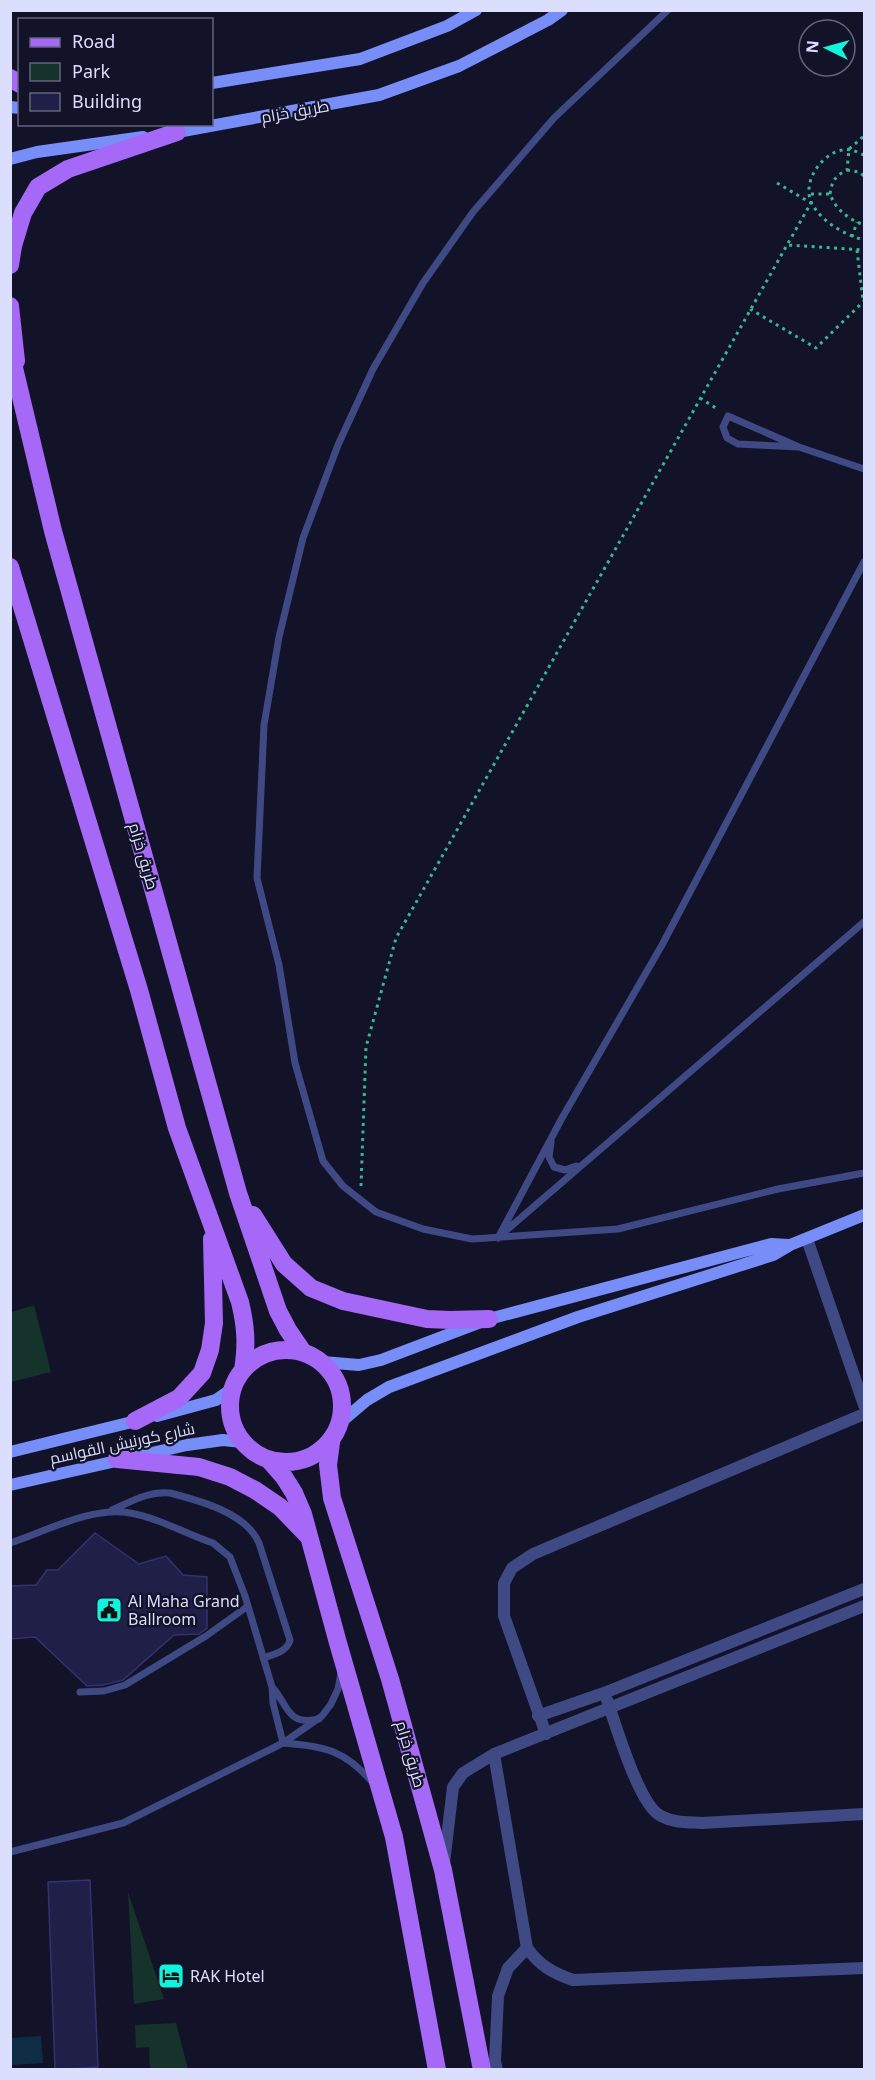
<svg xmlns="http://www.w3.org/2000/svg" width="875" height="2080" font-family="'Noto Sans',Cairo,sans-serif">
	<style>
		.green { fill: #15322b }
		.water { fill: #0e2d45 }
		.building { fill: #1f1f48; stroke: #323273; stroke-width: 1.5 }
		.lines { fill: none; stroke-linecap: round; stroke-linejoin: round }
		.path { stroke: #37b594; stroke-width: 3; stroke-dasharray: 3 4.5; stroke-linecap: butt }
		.lane { stroke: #3f4a85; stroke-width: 7 }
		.street { stroke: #3f4a85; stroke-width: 12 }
		.secondary { stroke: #778df8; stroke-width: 12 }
		.primary { stroke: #a568f7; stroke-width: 18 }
		.labels { text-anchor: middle; stroke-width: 4.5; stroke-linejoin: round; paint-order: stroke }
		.street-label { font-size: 16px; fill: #dbdefd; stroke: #121228 }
		.poi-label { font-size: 16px; fill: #dbdefd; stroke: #121228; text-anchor: start }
	</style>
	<rect width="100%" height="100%" fill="#121228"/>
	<path class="green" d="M34,1305L51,1372L11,1382V1312Z
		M128,1892L164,1999L134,2004Z
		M176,2023L188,2069H150L149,2047L136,2048L135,2025Z"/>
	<path class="water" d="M41,2036L43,2063L11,2065V2038Z"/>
	<path class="building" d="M95,1533L139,1564L166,1556L183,1575L207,1577V1628L199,1634L174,1635L123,1680L103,1685L87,1686L35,1637L10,1639V1586L36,1585L47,1570H58Z
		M90,1880L98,2067L55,2070L48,1882Z"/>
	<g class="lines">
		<path class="path" d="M864,155C857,152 850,148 842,150C821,154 801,183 812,204C822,222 845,235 864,240
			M847,170L859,172L864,176
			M777,183L811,203L787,245L864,250
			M811,194H830C836,210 848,219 864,225
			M830,194C832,181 835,176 847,170L849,149L864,136
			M852,237L857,222
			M857,250L863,301
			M750,309L816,348L864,301
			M700,398L719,410
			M361,1186L366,1047L396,938L787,245"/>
		<path class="lane" d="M668,10L554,118L473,212L423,283L373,369L338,445L303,538L279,637L264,725L257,878L279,965L295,1063L323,1161L343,1186L376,1212L423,1229L472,1239L618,1229L778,1189L864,1173
			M799,447L738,444L727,438L723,427L728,416L799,447L864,469
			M551,1142L549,1157L554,1167L565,1170L576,1166
			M502,1234L864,922
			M498,1238L562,1118L662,945L864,562
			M112,1510C132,1501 149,1491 170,1493C201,1501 246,1513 259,1543L290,1640C287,1652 274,1654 263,1658
			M10,1543C46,1531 93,1506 130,1513C159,1518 186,1534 213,1543L230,1557L245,1596L272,1687L273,1703L283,1743
			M272,1687C288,1704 287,1727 319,1719
			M80,1692L104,1691L125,1685L206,1636L248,1606
			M283,1743C324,1746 345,1750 373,1783
			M10,1852L123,1823L283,1743L322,1716L331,1704L338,1689L341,1673"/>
		<path class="street" d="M807,1239L864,1405
			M607,1700C616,1725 639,1806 661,1816C674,1823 688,1822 702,1823L864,1814
			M538,1716L604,1693L864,1589
			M546,1734L504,1616V1583L512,1568L533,1554L864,1414
			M494,1754L527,1948C540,1966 553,1973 573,1980L864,1968
			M444,1863L453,1787L463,1773L494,1754L864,1606
			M497,2070L495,2061L498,1996L508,1968L527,1948"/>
		<path class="secondary" d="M212,83L360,59L447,26L476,10
			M10,107L20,108
			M172,133L379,95L459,66L548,20L562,10
			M10,159L37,152L143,137
			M323,1362L359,1365L381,1360L489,1319L771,1244L789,1245
			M157,1416L216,1400L232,1389
			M341,1422L367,1400L389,1387L578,1317L773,1255L790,1245L864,1215
			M10,1452L140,1420
			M10,1485L187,1445L223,1440L242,1442"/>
		<path class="primary" d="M10,78L20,84
			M10,265L13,246L23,213L38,187L68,169L177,132
			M10,306L16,361
			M10,351L53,531L238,1193L278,1311L288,1330L303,1352
			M10,567L139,990L177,1128L240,1302C246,1327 247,1344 243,1370
			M253,1215L284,1264L311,1288L343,1301L427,1319L450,1320L489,1319
			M230 1406a56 56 0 1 1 112 0a56 56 0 1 1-112 0Z
			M135,1421L179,1398L202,1373L210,1350L214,1323L212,1239
			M331,1442L328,1465L332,1498L390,1679L443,1870L482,2070
			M117,1459L199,1467L230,1477L255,1490L280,1507L308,1536
			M270,1461L284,1477L294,1493L303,1514L338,1643L394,1837L437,2070"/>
	</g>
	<defs>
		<symbol id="civic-square" viewBox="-11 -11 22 22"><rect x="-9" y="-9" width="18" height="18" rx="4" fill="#11f3dd" stroke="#121228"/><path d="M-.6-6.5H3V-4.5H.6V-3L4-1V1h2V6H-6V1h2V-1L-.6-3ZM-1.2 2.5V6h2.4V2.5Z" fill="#111"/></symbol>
		<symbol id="hotel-square" viewBox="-11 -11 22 22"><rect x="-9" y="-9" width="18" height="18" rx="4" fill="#11f3dd" stroke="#121228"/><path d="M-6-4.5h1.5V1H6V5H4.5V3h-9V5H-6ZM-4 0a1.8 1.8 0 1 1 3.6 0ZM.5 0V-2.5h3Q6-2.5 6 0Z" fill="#111"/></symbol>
	</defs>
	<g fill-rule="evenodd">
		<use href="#civic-square" x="94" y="1595" width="30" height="30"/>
		<use href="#hotel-square" x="156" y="1961" width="30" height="30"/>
	</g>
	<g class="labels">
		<g class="street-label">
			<text transform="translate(295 111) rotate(-10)" y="6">طريق خزام</text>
			<text transform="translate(144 856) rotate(74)" y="6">طريق خزام</text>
			<text transform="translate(122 1443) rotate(-12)" y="6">شارع كورنيش القواسم</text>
			<text transform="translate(411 1754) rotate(74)" y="6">طريق خزام</text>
		</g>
		<g class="poi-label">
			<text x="128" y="1607">Al Maha Grand<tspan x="128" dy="18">Ballroom</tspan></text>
			<text x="190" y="1982">RAK Hotel</text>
		</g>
	</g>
	<rect width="875" height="2080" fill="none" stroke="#dbdefd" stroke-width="24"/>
	<rect x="18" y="18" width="195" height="108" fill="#121228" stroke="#62647d" stroke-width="1.5"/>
	<rect x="30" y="38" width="30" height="9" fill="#a568f7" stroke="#62647d" stroke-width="1.5"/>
	<text x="72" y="48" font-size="18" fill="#dbdefd">Road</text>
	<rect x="30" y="63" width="30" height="18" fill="#15322b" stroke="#62647d" stroke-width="1.5"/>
	<text x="72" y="78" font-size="18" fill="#dbdefd">Park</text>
	<rect x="30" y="93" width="30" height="18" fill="#1f1f48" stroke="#62647d" stroke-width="1.5"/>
	<text x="72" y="108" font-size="18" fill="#dbdefd">Building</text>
	<g transform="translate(827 48) rotate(275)"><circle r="28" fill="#121228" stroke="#62647d" stroke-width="1.5"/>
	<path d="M0-4.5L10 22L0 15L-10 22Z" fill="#11f3dd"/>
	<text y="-9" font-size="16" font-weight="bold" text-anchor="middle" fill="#dbdefd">N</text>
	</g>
</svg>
